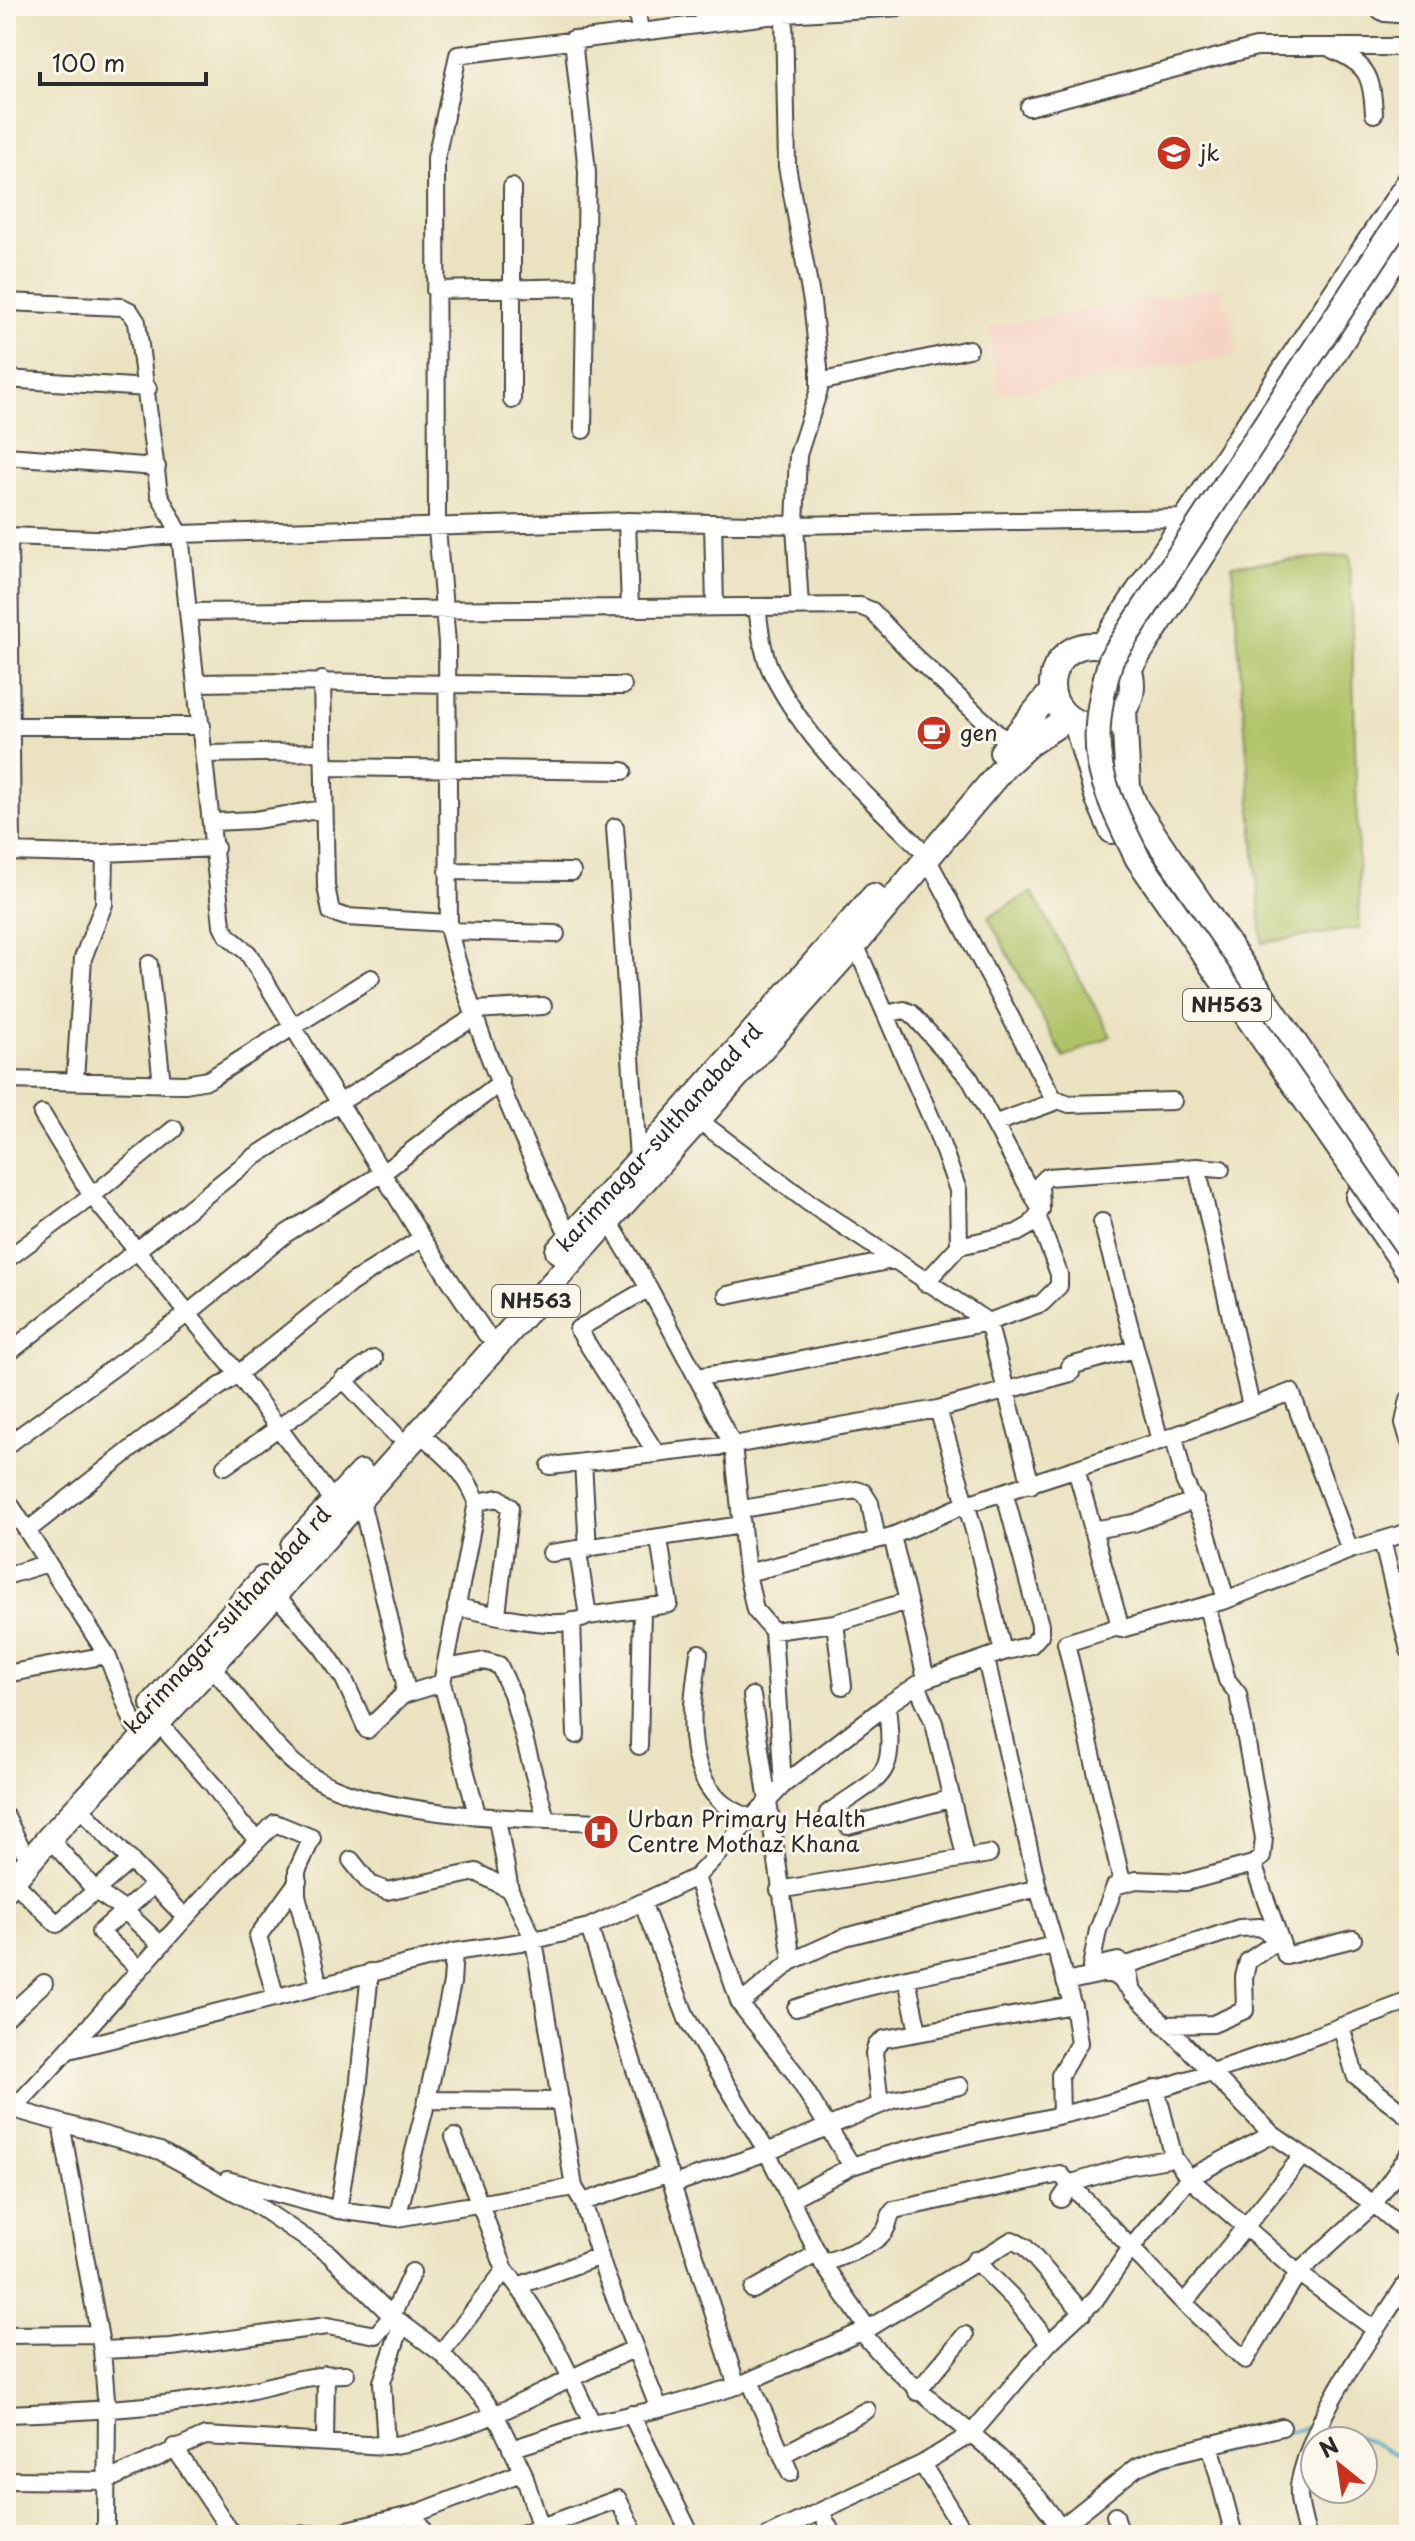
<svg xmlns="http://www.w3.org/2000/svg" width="1415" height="2541" font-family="'Playpen Sans',sans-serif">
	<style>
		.built { fill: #f6d2c4 }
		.green { fill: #b0c367; stroke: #6e7749; stroke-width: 2 }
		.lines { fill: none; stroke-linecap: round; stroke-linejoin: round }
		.stream { stroke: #49a6c7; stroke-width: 3 }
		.minor-casing { stroke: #484641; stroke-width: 20 }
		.highway-casing { stroke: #484641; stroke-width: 28 }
		.minor { stroke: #fff; stroke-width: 16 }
		.highway { stroke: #fff; stroke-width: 24 }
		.highway-bridge-casing { stroke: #484641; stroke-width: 28; stroke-linecap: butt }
		.highway-bridge { stroke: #fff; stroke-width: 24 }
		.labels { text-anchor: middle; stroke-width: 6; stroke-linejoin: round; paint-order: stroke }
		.shield { fill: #fbf7ec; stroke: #696865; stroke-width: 2 }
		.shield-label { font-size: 20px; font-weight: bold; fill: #2b2b2b }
		.poi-label { font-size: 22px; fill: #2b2b2b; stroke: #fbf7ec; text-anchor: start }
		.street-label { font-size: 22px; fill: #2b2b2b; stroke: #fbf7ec }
	</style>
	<rect width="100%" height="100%" fill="#fbf7ec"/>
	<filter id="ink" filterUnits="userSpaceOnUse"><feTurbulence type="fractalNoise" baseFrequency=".0125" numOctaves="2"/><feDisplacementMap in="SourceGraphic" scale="16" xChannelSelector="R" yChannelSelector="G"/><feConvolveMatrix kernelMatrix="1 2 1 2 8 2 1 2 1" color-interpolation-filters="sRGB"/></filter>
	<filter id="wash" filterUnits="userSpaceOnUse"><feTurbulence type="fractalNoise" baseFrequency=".006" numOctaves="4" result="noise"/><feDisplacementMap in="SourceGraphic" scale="32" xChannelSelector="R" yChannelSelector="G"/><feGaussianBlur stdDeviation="1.8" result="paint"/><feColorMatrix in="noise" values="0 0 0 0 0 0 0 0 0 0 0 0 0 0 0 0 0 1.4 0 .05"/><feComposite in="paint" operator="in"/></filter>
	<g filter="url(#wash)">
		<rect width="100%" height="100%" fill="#eae2c0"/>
		<path class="built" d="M1221,287L1238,355L1000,395L989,327Z"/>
		<path class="green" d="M1350,555L1360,928L1262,943L1232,565Z
			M1032,892L1111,1036L1064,1058L988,917Z"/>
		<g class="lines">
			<path class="stream" d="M1322,2428C1355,2431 1382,2446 1409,2463
				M1287,2432L1311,2427
				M1218,2453L1265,2439
				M1121,2489L1149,2474L1207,2456
				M1066,2535L1078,2524"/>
		</g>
	</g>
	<g filter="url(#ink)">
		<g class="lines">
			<defs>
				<path id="minor" d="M636,6L640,31
					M702,6L704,23
					M1373,6L1385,13L1409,15
					M784,14L787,166L812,302L819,368V390L798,455L795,525L1184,518
					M573,39L587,172L583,430
					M1333,50C1368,65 1372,76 1374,114
					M1029,107L1256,47H1409
					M512,187V400
					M435,290L586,287
					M6,302L122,307L130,311L137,322L159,494L180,534L188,612L860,606L872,611L913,655L1009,744
					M6,379L148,388
					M819,382L969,349
					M6,456L157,467
					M627,521L630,608
					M713,523L715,607
					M6,536L125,540L180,534L627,521L795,525L800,607
					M9,536L12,852
					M757,607C760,629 762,653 772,673C806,741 864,794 918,846
					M188,612L222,925L227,935L248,953L422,1238L486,1334
					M1098,645L1409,175
					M322,680L326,886L331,912L346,917L448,923
					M198,683C339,680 481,686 623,686
					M6,726H202
					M205,754L323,752
					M324,767L623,771
					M213,822L255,820L324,809
					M615,827L638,1158
					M6,852L81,854L216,848
					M927,858L1053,1098L1069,1104L1173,1101
					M448,871L572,872
					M449,931L556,934
					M855,944L935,1127L958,1190L959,1246
					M149,964L162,1084
					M474,1010L543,1006
					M886,1014L904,1010L911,1013L970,1079L1038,1205
					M6,1080L185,1084L208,1080L371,978
					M75,1080L83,958L104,904L105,853
					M42,1114L92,1196L238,1374L338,1507
					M996,1123L1057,1101
					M1197,1167L1251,1406
					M1102,1222L1160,1441
					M570,1238C522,1142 475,1035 449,931L447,643L437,528L436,158L458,55L784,14L901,7
					M6,1260L92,1196L174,1129
					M925,1283L959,1246L1017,1233L1031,1225L1041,1210L1040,1184L1047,1177L1197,1167L1221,1169
					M649,1288L578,1329L656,1453
					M727,1295L892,1260
					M6,1355L251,1159L476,1016
					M1070,1366L1135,1349
					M696,1377L772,1366L988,1322L809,1203L697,1119
					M343,1379L395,1434
					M1409,1399L1404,1423L1409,1440
					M938,1409L1071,1373
					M418,1432C443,1453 466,1471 477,1502L442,1683L477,1814
					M1174,1436L1184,1480L1205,1526L1226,1600
					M6,1446L186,1315L287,1233L384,1172L501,1082
					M583,1462L588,1549
					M225,1466L374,1359
					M550,1466L733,1445L747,1573L892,1536
					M1076,1469L1121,1629L1226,1600L1350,1550
					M1031,1485L988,1322L1042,1303L1059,1286V1274L1038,1218
					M6,1498L107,1655L134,1725
					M477,1502L499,1498L510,1507L497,1614
					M742,1509L856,1490L863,1492L870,1503L877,1540
					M1092,1530L1134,1523L1195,1500
					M27,1531L153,1432L238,1374L351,1283L422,1238
					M1382,1540L1409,1650
					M578,1552L588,1616L669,1604L659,1539
					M551,1553L742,1525
					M747,1573L755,1610L773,1631L835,1623
					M6,1576L48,1563
					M273,1592L322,1647L344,1679L367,1730L403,1695L405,1683L360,1497
					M908,1601L892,1536L964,1505L1160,1441L1291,1392L1350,1550L1409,1532
					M456,1607C490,1613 559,1634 588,1616
					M572,1621L576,1735
					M1118,1627L1066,1643L1122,1882
					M773,1631L783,1785
					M1003,1652L1031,1645L1040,1635V1625L1005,1495
					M699,1653C693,1699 681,1764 720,1801C728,1809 742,1814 752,1819
					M986,1659L1038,1888L1074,2010L1079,2043L1060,2075L1061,2114
					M205,1660C242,1696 268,1750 313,1777C381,1818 523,1819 603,1822
					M445,1668L484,1661L499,1665L512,1694L546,1819
					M6,1674L107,1655
					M917,1685L934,1723L965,1856
					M843,1686L835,1623L908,1601L926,1679
					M403,1695L442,1683
					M157,1721L213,1785L241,1824L259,1839
					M639,1746L642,1609
					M79,1807L185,1917
					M828,1813C886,1772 895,1781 887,1705
					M6,1817L22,1849
					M848,1826L950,1799
					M49,1838L97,1892L124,1910L160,1944
					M351,1860L370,1884L387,1891L476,1872L510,1890
					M1253,1864L1286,1956L1353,1939
					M696,1877L740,2004L794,2072L852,2166L792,2198
					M13,1881L57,1924L131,1860
					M779,1890L989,1854
					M642,1902L687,2019L767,2152L823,2264L868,2329
					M589,1927L737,2386
					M454,1952L534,1940L510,1890L497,1819
					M792,1961L845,1937L1038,1888
					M1127,1965L1239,1928L1260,1927L1279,1940L1248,1961L1244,1977L1245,2010L1213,2024L1164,2025
					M139,1969L100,1932L154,1885
					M907,1979L918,2032
					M1065,1982L1107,1973L1118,1977L1272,2134L1374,2204L1409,2234
					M1132,1993L1127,1965L1118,1961L1091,1967L1098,1930L1115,1886L1136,1880L1186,1882L1253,1864L1262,1857L1264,1838L1238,1694L1227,1680L1207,1607
					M276,1998L258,1936L298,1881
					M740,2004L792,1961L752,1696
					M796,2008C880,1979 968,1968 1053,1945
					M6,2018L44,1983
					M1341,2026L1355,2075L1409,2117
					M69,2050L454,1952L452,1983L427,2100L561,2101
					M1156,2088L1174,2158L1189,2178L1298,2273L1376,2330
					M880,2104L874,2053L876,2046L884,2039L1073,2005
					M6,2107L160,2151L249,2200L329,2254L392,2316L441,2353L482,2397L495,2414L523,2472L543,2535
					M13,2109C103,2016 183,1914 275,1823L312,1838L297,1871V1895L319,1986
					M61,2123L102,2350L107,2411L106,2523L102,2535
					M454,2137L505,2270C542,2313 568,2371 592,2423
					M852,2166C934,2138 1019,2127 1102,2105C1205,2077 1309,2039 1409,2001
					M227,2180L338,2210L397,2218L574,2187
					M674,2184L767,2152L892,2100L960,2086
					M1061,2199L1072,2183L1128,2166L1174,2158
					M583,2202L670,2173
					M338,2210L358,2090L370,1972
					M397,2218L427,2100
					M975,2260L1016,2301L1049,2343
					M823,2264C840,2256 871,2248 883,2233C890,2226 887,2217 894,2210L1060,2174L1184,2303L1303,2155
					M518,2286L600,2256
					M753,2290L818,2253
					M1184,2303L1245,2360L1298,2273L1374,2204L1409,2154
					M392,2316L412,2272
					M862,2332C920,2406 1011,2448 1060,2528
					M6,2335L99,2334
					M102,2350L171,2347L327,2326L376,2335L392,2316L402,2323L382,2382L386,2446C473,2436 554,2383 634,2349
					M441,2353L505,2270
					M750,2381L790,2473
					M917,2392L965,2335
					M659,2409L737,2386L868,2329L1012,2240L1025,2247L1083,2313
					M6,2414C78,2412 149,2408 220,2397C261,2390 304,2374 346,2374
					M631,2414L691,2535
					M325,2442L326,2374
					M1210,2444L1234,2535
					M174,2447L233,2535
					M511,2449L592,2423L659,2409L604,2270L583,2202L574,2187L534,1940L589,1927L696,1877L783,1785L887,1705L926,1679L1003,1652L975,1534L938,1409L733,1445L649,1288L608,1220
					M782,2455L867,2410
					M922,2464L966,2535
					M6,2480L106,2481L205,2436L386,2446
					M821,2513L833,2535
					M415,2514L523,2472
					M1115,2515L1121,2535
					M1053,2534L1137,2467L1161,2457L1282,2427
					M272,2535L331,2534L415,2514L426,2535
					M519,2535L618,2499L635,2535
					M769,2535L922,2464L971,2434L1049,2343L1095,2300L1130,2249L1189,2178L1272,2134
					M1307,2535C1303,2517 1296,2498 1300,2480C1317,2407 1370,2340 1409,2279"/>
				<g id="highway">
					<circle cx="1092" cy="685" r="40"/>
					<path d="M1129,669L1409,237"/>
					<path d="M1124,710L1128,788L1136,808L1409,1212"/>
					<path d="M1076,723L1098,799L1112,831"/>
					<path d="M1002,752L1052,691"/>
					<path d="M1358,1197L1409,1271"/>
					<path id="s1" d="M558,1251L874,896"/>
					<path d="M293,1546L361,1473"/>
					<path d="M153,1704L263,1579"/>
					<path d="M6,1889L49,1838L211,1666L855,944L1004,767L1029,744L1068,718"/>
				</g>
			</defs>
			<use href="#minor" class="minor-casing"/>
			<use href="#highway" class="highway-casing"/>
			<use href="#minor" class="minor"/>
			<use href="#highway" class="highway"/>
			<defs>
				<path id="highway-bridge" d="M1409,206L1111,659C1085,750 1098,778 1138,859L1409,1249"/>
			</defs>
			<use href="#highway-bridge" class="highway-bridge-casing"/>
			<use href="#highway-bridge" class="highway-bridge"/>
		</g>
	</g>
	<defs>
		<symbol id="university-disc" viewBox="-11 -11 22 22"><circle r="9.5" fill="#c8321e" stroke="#fbf7ec"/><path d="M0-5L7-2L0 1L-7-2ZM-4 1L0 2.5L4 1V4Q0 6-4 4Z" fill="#fff"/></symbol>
		<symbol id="cafe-disc" viewBox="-11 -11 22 22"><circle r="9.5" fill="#c8321e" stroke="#fbf7ec"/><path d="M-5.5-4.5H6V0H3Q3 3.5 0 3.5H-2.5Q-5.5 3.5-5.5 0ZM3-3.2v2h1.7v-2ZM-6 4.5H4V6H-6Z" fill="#fff"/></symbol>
		<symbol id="hospital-disc" viewBox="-11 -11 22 22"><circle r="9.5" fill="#c8321e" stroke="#fbf7ec"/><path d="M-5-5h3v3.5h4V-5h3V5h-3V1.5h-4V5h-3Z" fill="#fff"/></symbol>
	</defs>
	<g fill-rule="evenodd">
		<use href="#university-disc" x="1154" y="133" width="40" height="40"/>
		<use href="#cafe-disc" x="914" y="713" width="40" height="40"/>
		<use href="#hospital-disc" x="581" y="1812" width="40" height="40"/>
	</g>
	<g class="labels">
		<g class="shield">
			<rect x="1183" y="989" width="88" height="32" rx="6"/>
			<rect x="492" y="1285" width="88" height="32" rx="6"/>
		</g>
		<g class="shield-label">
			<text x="1227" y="1012">NH563</text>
			<text x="536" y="1308">NH563</text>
		</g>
		<g class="poi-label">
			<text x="1200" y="161">jk</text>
			<text x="960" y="741">gen</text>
			<text x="627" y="1827">Urban Primary Health<tspan x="627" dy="25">Centre Mothaz Khana</tspan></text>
		</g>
		<g class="street-label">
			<text dy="8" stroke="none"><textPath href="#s1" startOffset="152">karimnagar-sulthanabad rd</textPath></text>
			<text transform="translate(227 1620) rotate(-48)" y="8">karimnagar-sulthanabad rd</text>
		</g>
	</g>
	<rect width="1415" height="2541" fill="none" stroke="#fbf7ec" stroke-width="32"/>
	<g transform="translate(1339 2465) rotate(330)"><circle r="38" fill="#fbf7ec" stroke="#a8a59f" stroke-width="2"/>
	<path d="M0-6L14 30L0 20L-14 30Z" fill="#c8321e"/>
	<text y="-12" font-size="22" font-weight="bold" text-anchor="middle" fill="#2b2b2b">N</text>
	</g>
	<path d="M40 72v12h166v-12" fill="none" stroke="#2b2b2b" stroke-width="4"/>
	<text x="52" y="72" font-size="24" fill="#2b2b2b" stroke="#fbf7ec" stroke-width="6" paint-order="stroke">100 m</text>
</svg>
